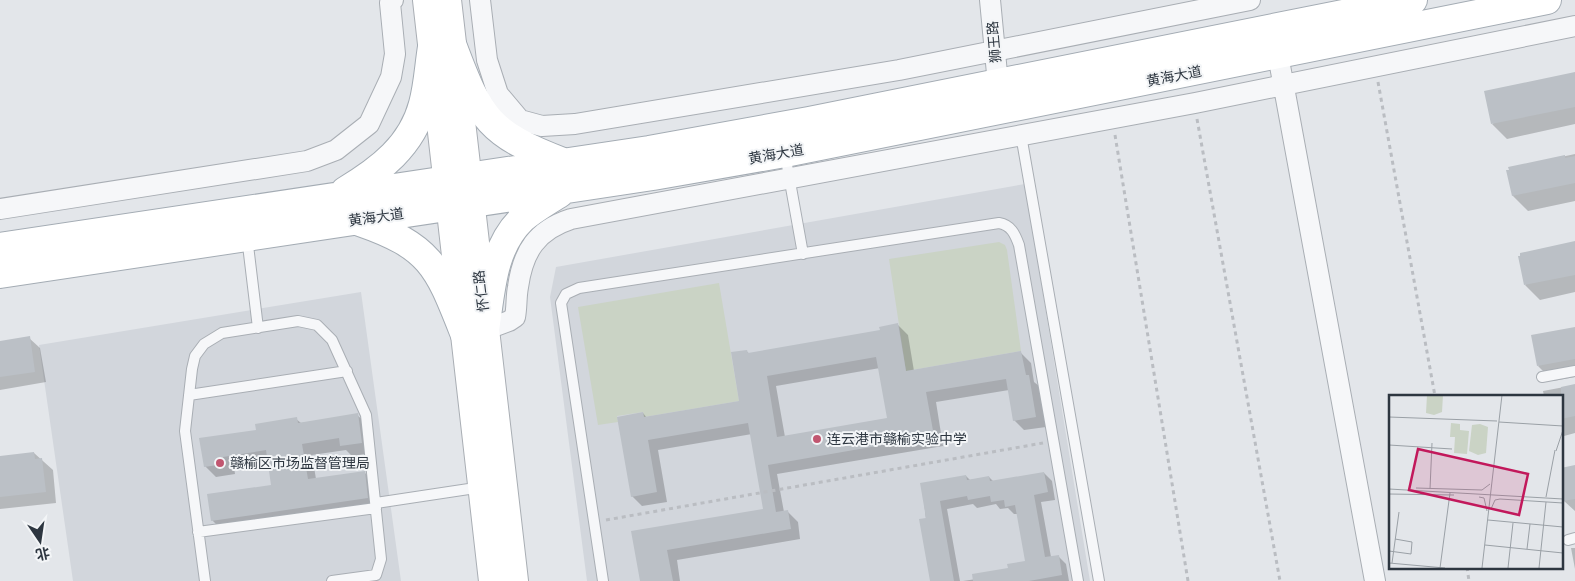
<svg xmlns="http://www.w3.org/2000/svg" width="1575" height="581" font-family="'Golos Text','Noto Sans SC',sans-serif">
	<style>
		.built { fill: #d2d6dc }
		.green { fill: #cad3c5 }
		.shadow { fill: #0003; fill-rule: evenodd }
		.building { fill: #bbc0c6; fill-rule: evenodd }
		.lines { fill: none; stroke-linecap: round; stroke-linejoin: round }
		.service-casing { stroke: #a9aeb4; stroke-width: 12 }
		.minor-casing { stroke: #a9aeb4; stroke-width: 22 }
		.secondary-casing { stroke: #a9aeb4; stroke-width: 30 }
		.primary-casing { stroke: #a4acb4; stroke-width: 30 }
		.path { stroke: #babdc2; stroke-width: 3; stroke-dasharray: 4 4; stroke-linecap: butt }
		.service { stroke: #f6f7f9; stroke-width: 10 }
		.minor { stroke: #f6f7f9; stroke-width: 20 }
		.secondary { stroke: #fff; stroke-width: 28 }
		.primary { stroke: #fff; stroke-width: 28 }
		.poi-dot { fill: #c15670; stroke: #f3f5f7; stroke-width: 2 }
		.labels { text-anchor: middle; stroke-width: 4; stroke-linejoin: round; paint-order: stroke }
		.street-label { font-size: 14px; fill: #2d3640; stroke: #f3f5f7 }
		.poi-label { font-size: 14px; fill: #2d3640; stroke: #f3f5f7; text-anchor: start }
		.inset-road { fill: none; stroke: #9aa0a6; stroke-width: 1 }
		.view { fill: #c2185b; fill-opacity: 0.15; stroke: #c2185b; stroke-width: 2.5 }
		.inset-edge { fill: none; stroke: #2d3640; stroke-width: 2.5 }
	</style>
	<rect width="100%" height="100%" fill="#e3e6ea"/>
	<path class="built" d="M1025,184L1090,581H587L550,297L556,267Z
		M361,292L401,581H73L39,345Z"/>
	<path class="green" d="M999,242L1005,245L1007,250L1021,351L906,371L889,259Z
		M719,283L739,401L644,417L643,412L617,416L618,422L598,425L578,307Z"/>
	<path class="shadow" d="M1575,74V124L1507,139L1492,124Z
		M1575,154V201L1528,211L1513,196L1510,168Z
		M1575,243V292L1540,300L1525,285Z
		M898,325L908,335L914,371L1021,353L1031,363L1034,382L1039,386L1046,427L1024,430L1014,420L1009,390L936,402L943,446L777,474L784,512L787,511L798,522L800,539L677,560L680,581H641L633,532L765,510L752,434L658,450L667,502L642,506L632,496L643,413L647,418L741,402L746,351L750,354L881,331ZM880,368L888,419L785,437L776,386Z
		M1575,328V377L1553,381L1538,366Z
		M29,338L40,348L46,382L0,390V342Z
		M1575,385V433L1564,436L1561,433V396H1544L1543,391Z
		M357,415L368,425L372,453L352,456L346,450L312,455L316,479L364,472L375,483L378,508L223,531L212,520L273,486L269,462L234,467L235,474L216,477L205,466L257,431L296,419L301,423Z
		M34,453L53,470L56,503L0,509V457Z
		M1575,467V511L1564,501L1561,483V469Z
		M1044,473L1052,481L1055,500L1041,502L1051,557L1058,556L1066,564L1069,581H963L983,578L1026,562L1018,514H1014L1008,508L1000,509L996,504L977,508L973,504L947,509L960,581H933L922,484L966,476L970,480L989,477L994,482Z
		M1571,548H1575V569Z"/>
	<path class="building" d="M1575,72V107L1491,124L1484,91Z
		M1565,155V158L1575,156V183L1512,196L1506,170H1509L1508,167Z
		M1575,241V275L1524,285L1518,256H1520V253Z
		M898,323L906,371L1021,351L1026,375H1029L1036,417L1013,421L1006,379L926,392L934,436L768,465L776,512L788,510L791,529L667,550L673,581H640L631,531L763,509L748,423L648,440L657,492L631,497L617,417L643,412L644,417L739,401L731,352L747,350L748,353L880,330L879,327ZM876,357L887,418L777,437L767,376Z
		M1575,327V359L1537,366L1531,335Z
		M30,336L35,372L0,377V341Z
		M1575,384V416L1561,419V387Z
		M358,413L362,443L340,446L339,438L302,444L308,479L365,471L368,498L211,521L207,494L271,485L266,450L223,457L225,464L204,467L199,438L256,430L255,424L297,417L298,423Z
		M34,452L35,459L42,458L46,492L0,497V456Z
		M1575,465V499L1563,501L1561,468Z
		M1044,472L1048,492L1034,495L1045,557L1059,555L1062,575L1029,581H973L972,574L1008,568L1007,564L1025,561L1015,505L1005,507L1004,500L991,502L990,496L968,500L967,496L940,501L954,581H930L919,519L926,518L920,483L966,475L967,480L989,476L990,481Z"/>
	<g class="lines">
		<defs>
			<path id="service" d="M1021,135L1099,581
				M785,154L803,254
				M247,237L258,328
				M1542,377L1575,371
				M189,395L347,371
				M376,503L482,487
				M198,532L376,508
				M1568,540L1575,538
				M205,581L185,431L192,369L195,356L204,344L222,333L298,321L317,325L332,340L366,415L381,559L376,575L332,581
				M603,581L561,303L566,294L579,288L999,223C1011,225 1015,234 1019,245L1078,581"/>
			<path id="minor" d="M480,0L487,60L498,94L520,120L542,126L575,124L899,70L1250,0
				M990,0L998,84
				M1278,55L1375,581
				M0,209L307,161L336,150L369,124L391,77L395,54L390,3L393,0
				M485,330L509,321L515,317C517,307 516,297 518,287C523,251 537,230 571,219L1195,103L1575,26"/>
			<path id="secondary" d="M427,0L493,581
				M447,0L514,581"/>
			<path id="primary" d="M453,47C480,119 489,134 563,162
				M345,191C380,170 412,146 423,104C428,86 429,65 432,47
				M360,222C432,247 438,267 465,335
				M0,247L649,150L809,121L1413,0
				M0,274L653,176L785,153L1547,0
				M485,330C491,291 492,248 522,219C533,209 548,201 560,193"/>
		</defs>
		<use href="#service" class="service-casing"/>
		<use href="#minor" class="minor-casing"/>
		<use href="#secondary" class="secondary-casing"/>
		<use href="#primary" class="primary-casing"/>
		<path class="path" d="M1378,82L1435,396
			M1197,119L1280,581
			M1115,135L1188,581
			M606,520L1043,443
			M1467,567L1469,581"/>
		<use href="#service" class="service"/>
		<use href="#minor" class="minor"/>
		<use href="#secondary" class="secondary"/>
		<use href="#primary" class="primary"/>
	</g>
	<g class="poi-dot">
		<circle cx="817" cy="439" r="5"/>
		<circle cx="220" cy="463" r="5"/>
	</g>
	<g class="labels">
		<g class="street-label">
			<text transform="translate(994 42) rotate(-95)" y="5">狮王路</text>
			<text transform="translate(1174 76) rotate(-11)" y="5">黄海大道</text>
			<text transform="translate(776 154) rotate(-10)" y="5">黄海大道</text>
			<text transform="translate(376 217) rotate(-8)" y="5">黄海大道</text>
			<text transform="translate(481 291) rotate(-97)" y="5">怀仁路</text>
		</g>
		<g class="poi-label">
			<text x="827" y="444">连云港市赣榆实验中学</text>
			<text x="230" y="468">赣榆区市场监督管理局</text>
		</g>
	</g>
	<g transform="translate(1389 395)">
		<rect width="174" height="174" fill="#e3e6ea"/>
		<path d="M38,0H54L53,17L45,20L37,18ZM62,28L71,29V35L80,36L78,59L65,58L66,42H61ZM91,29L99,32L97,58L89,60L80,56L83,30Z" fill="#cad3c5"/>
		<path class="inset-road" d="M0,22L108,26M110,27L174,31M0,50L63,54M167,56L174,35M27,93L93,95L101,89M0,94L174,104M41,94L43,48M0,99L65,100M90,102L95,103L98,116M157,102L166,55M102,114L106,105L111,104L174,108M99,125L174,132M96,150L174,158M138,154L141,129M0,156L22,159L23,147L6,144M0,168L56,173M3,168L10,117M51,173L61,98M93,173L113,0M119,173L124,128M150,173L157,107"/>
		<path class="view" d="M29,54L139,79L130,120L20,95Z"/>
		<rect width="174" height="174" class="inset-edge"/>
	</g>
	<g transform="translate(40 541) rotate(167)" stroke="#f3f5f7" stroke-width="4" paint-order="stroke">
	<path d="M0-4L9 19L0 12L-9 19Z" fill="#2d3640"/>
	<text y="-8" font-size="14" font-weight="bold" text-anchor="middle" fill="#2d3640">北</text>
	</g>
</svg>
